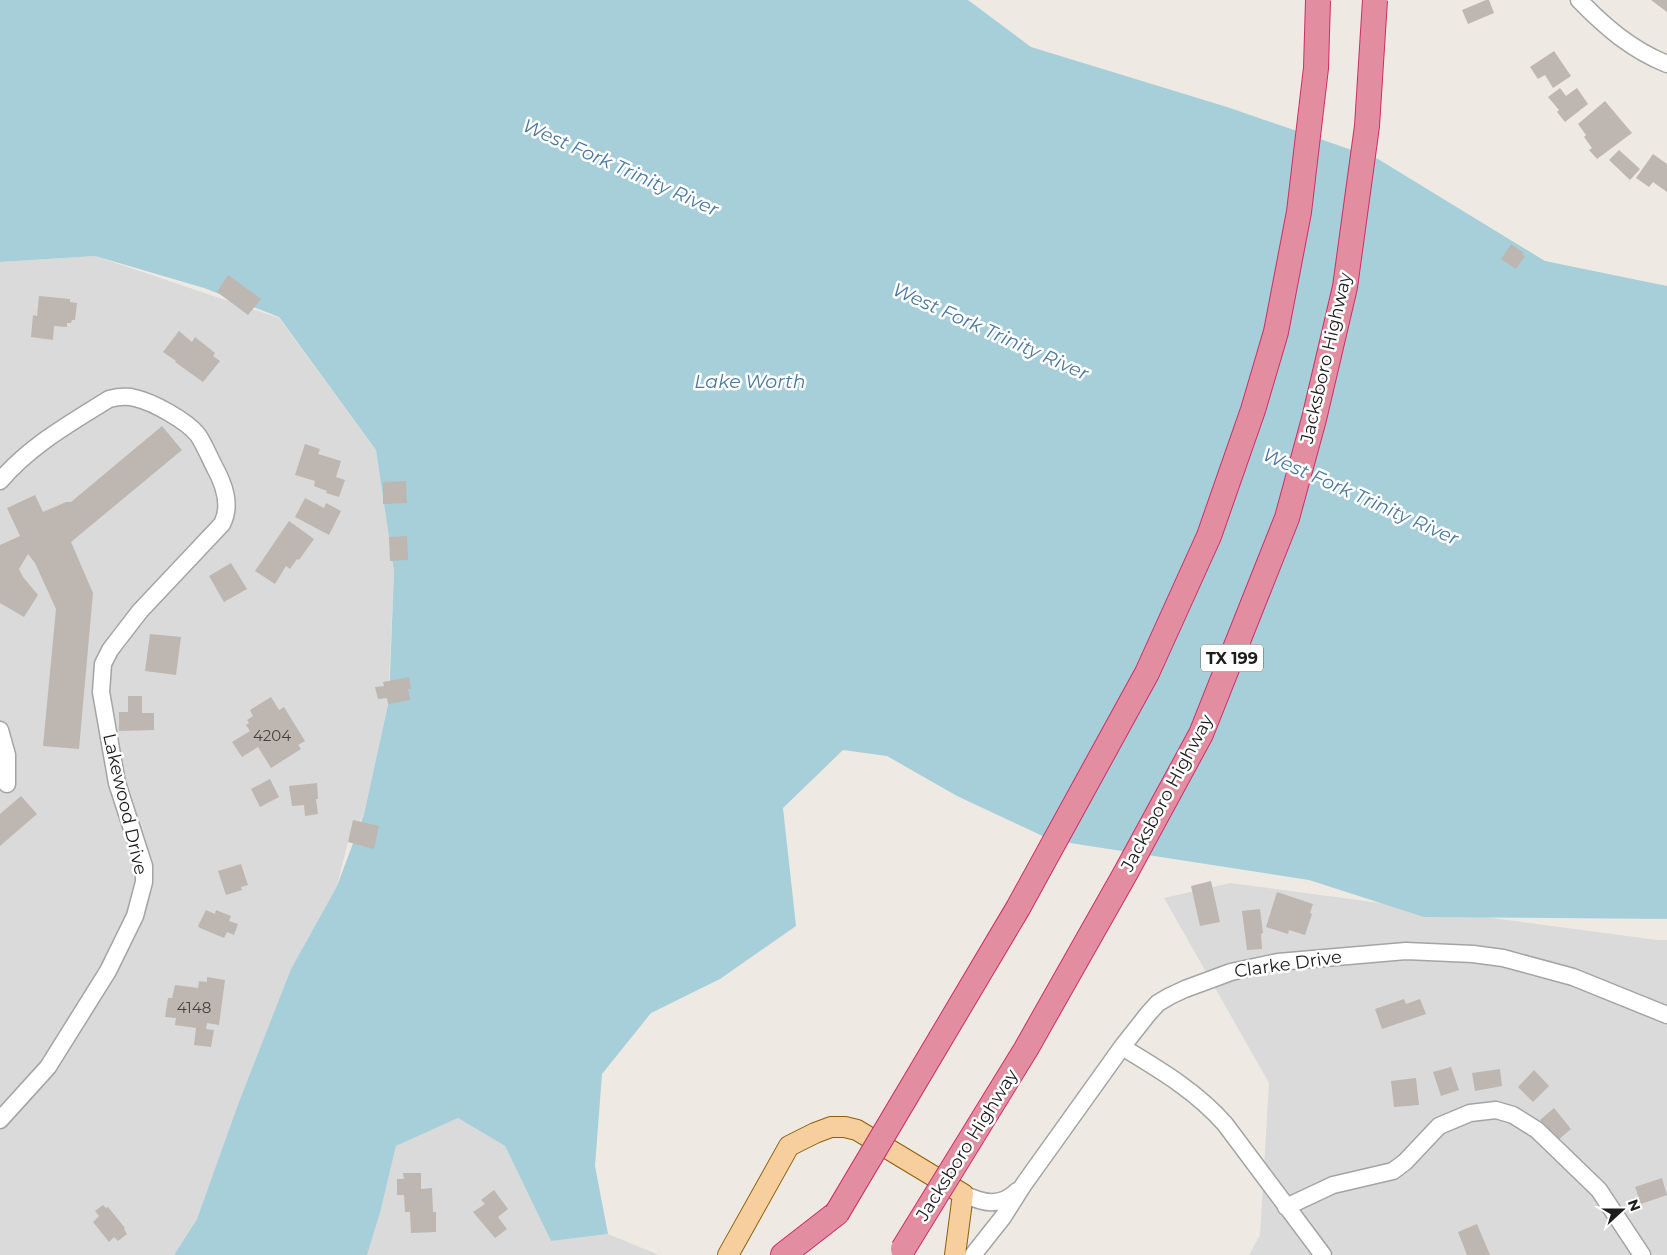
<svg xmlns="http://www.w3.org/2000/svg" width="1667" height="1255" font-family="Montserrat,sans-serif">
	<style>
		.residential { fill: #dbdada }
		.water { fill: #a6cfda }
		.building { fill: #beb6b0 }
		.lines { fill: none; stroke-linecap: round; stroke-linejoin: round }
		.minor-casing { stroke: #a4a4a4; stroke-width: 19 }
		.major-casing { stroke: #8f5f07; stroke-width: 22 }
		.highway-casing { stroke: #d02c68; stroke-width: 26 }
		.minor { stroke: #fff; stroke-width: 16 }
		.major { stroke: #f7cf9f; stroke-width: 20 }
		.highway { stroke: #e28ea0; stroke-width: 24 }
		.highway-bridge-casing { stroke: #d02c68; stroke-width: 26; stroke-linecap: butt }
		.highway-bridge { stroke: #e28ea0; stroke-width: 24 }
		.labels { text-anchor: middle; stroke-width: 5; stroke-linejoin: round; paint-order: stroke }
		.number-label { font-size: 15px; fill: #454342 }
		.shield { fill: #fff; stroke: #616161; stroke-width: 1 }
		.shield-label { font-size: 16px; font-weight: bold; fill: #1d1d1d }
		.street-label { font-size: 18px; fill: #1d1d1d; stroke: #fff }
		.water-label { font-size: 19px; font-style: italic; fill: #4b78a0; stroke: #fff }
	</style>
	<rect width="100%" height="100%" fill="#eeeae3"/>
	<path class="residential" d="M95,256L279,318L376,450L394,571L388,704L364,814L348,842L337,886L291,969L197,1219L174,1255H0V262Z
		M1230,883L1657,940H1667V1255H1249L1260,1235L1269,1083L1164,898Z
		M458,1118L505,1146L551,1241L608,1234L659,1255H367L380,1213L396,1146Z"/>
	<path class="water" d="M0,0H968L1031,47L1227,107L1378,159L1545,261L1667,286V919L1424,917L1309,880L1051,840L957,796L887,756L843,750L783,808L796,926L720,979L651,1013L602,1074L595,1166L608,1234L551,1241L505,1146L458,1118L396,1146L380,1213L367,1255H174L197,1219L239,1102L291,969L337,886L364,814L389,700L394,571L376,450L279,317L204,288L95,256L0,262Z"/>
	<path class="building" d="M1486,0H1489L1494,13L1468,24L1462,10Z
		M1651,0H1667V12Z
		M1554,51L1571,76L1553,88L1545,75L1538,79L1530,67Z
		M1560,88L1566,96L1577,88L1588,104L1565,122L1557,112L1559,110L1548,97Z
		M1605,101L1632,133L1597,159L1589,150L1592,148L1584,137L1586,135L1578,124Z
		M1619,150L1640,169L1630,180L1609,160Z
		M1653,154L1667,164V192L1653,182L1649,187L1636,178Z
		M1511,244L1524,253L1522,255L1525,256L1516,269L1501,259Z
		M228,275L261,299L248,315L217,292Z
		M39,296L70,299V302L77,303L75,320H72L71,323H67V327L54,326L53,340L31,337L33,315L37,316Z
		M179,331L192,342L195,337L215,353L213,356L220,361L203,382L175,362L176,361L163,352Z
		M162,426L182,450L71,542L93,593L79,749L43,746L56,609L35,563L28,554L19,569L23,577L38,595L24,617L0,603V545L20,536L7,508L35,495L43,512L66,502H71Z
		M305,444L320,449L318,454L341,461L336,477L345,480L339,497L326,493L327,491L314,486L315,481L295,475Z
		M406,481L407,503L383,504V482Z
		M305,498L324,508L326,503L341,511L329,535L295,517Z
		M289,521L314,539L299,560L297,559L290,569L286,566L275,584L255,571Z
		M407,536L408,560L390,561L389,537Z
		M231,563L247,589L224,602L209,576Z
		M150,634L181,637L176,675L145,671Z
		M409,677L411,689H408L410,700L388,704L387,698L378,699L375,687L384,686L383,682Z
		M128,696H142V713H154V730L119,731V712H128Z
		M271,697L279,710L284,707L305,741L298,745L301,749L271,768L258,747L242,757L232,742L250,731L246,725L249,723L247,720L253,716L250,710Z
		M270,779L279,797L260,807L251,789Z
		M317,783L318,799H316L318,814L305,816L304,805L292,806L289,786Z
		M21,796L37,814L0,846V814Z
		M353,820L379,826L374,849L348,842Z
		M241,864L248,885L241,887L242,890L226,895L218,871Z
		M1211,881L1220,922L1200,926L1191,886Z
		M1277,892L1313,904L1310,913L1312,914L1305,935L1289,930L1288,934L1266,927Z
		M1260,909L1263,933L1261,934L1262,949L1247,950L1242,911Z
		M206,910L215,914L216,910L231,916L229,921L238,924L234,935L227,932L224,938L200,928L198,926Z
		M207,977L225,980L219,1025L207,1023L206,1029L214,1030L211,1047L194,1045L196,1028L175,1025L176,1018L165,1017L168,998H172L175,985L198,988L199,981L207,982Z
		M1404,999L1406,1004L1420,999L1426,1014L1382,1029L1375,1009Z
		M1451,1067L1459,1090L1441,1096L1433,1072Z
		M1500,1069L1502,1086L1475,1091L1472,1073Z
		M1534,1070L1549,1086L1533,1102L1518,1087Z
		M1416,1078L1419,1105L1394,1107L1391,1081Z
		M1554,1108L1571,1129L1557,1141L1540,1120Z
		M403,1173H421V1189L432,1188L433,1212H436V1232L411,1233L410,1212H405L404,1195H397V1179H404Z
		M1662,1178L1667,1195L1641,1204L1635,1187Z
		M494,1190L508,1209L498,1217L507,1229L495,1238L473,1212L485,1204L481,1200Z
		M103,1205L106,1208L108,1207L125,1228L124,1229L127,1234L118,1241L114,1237L109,1242L93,1222L99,1216L95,1211Z
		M1477,1224L1490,1255H1467L1458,1232Z"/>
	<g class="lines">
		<defs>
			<path id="minor" d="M1579,0C1605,27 1632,50 1667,64
				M0,481C31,445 69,424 109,399C117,397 127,396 135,398C153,402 187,421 198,435C204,444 209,456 214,466C224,484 232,505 222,524L140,611L110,650L103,664L101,692L117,783L144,866V882L135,916L108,971L48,1067L0,1120
				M0,730L7,755V784
				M1122,1047C1160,1070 1196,1091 1225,1124L1323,1255
				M963,1194C983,1203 1000,1208 1017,1191
				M1286,1207L1333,1185L1393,1171L1405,1162L1439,1126L1470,1113L1496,1110L1513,1115L1537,1130L1599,1190L1642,1255
				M973,1255L1003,1217L1024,1184L1122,1047L1148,1014L1158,1003L1170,996L1185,989L1231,972L1278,962L1406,951L1473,954L1503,958L1573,977L1667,1015"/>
			<path id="major" d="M728,1255L789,1146L815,1133L831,1127H845L857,1130L963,1194L955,1255"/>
			<path id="highway" d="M783,1255L837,1213"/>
		</defs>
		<use href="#minor" class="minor-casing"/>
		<use href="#major" class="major-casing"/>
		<use href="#highway" class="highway-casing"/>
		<use href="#minor" class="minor"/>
		<use href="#major" class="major"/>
		<use href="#highway" class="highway"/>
		<defs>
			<path id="highway-bridge" d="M837,1213L1018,908L1147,673L1209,536L1253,410L1276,332L1299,212L1316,68L1318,0
				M903,1249L1026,1049L1125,874L1201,734L1287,518L1314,419L1345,287L1367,126L1375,0"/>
		</defs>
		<use href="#highway-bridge" class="highway-bridge-casing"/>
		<use href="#highway-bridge" class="highway-bridge"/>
	</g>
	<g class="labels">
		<g class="number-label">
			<text x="272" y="741">4204</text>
			<text x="194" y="1013">4148</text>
		</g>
		<rect class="shield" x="1201" y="644.5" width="62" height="27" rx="4"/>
		<g class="shield-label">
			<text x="1232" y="664">TX 199</text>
		</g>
		<g class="street-label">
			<text transform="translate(1326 358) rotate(-77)" y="6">Jacksboro Highway</text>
			<text transform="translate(1167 793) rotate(-62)" y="6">Jacksboro Highway</text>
			<text transform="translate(125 804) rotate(77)" y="6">Lakewood Drive</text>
			<text transform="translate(1288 964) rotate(-8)" y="6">Clarke Drive</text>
			<text transform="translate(967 1145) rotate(-58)" y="6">Jacksboro Highway</text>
		</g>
		<g class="water-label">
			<text transform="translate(621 167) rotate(24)" y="7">West Fork Trinity River</text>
			<text transform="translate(991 331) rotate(24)" y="7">West Fork Trinity River</text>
			<text x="750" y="388">Lake Worth</text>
			<text transform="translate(1361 496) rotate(24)" y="7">West Fork Trinity River</text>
		</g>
	</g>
	<g transform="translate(1622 1210) rotate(69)" stroke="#ffffff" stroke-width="4" paint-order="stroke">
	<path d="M0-4L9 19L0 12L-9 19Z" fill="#1d1d1d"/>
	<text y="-8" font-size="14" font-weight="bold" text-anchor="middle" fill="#1d1d1d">N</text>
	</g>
</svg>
